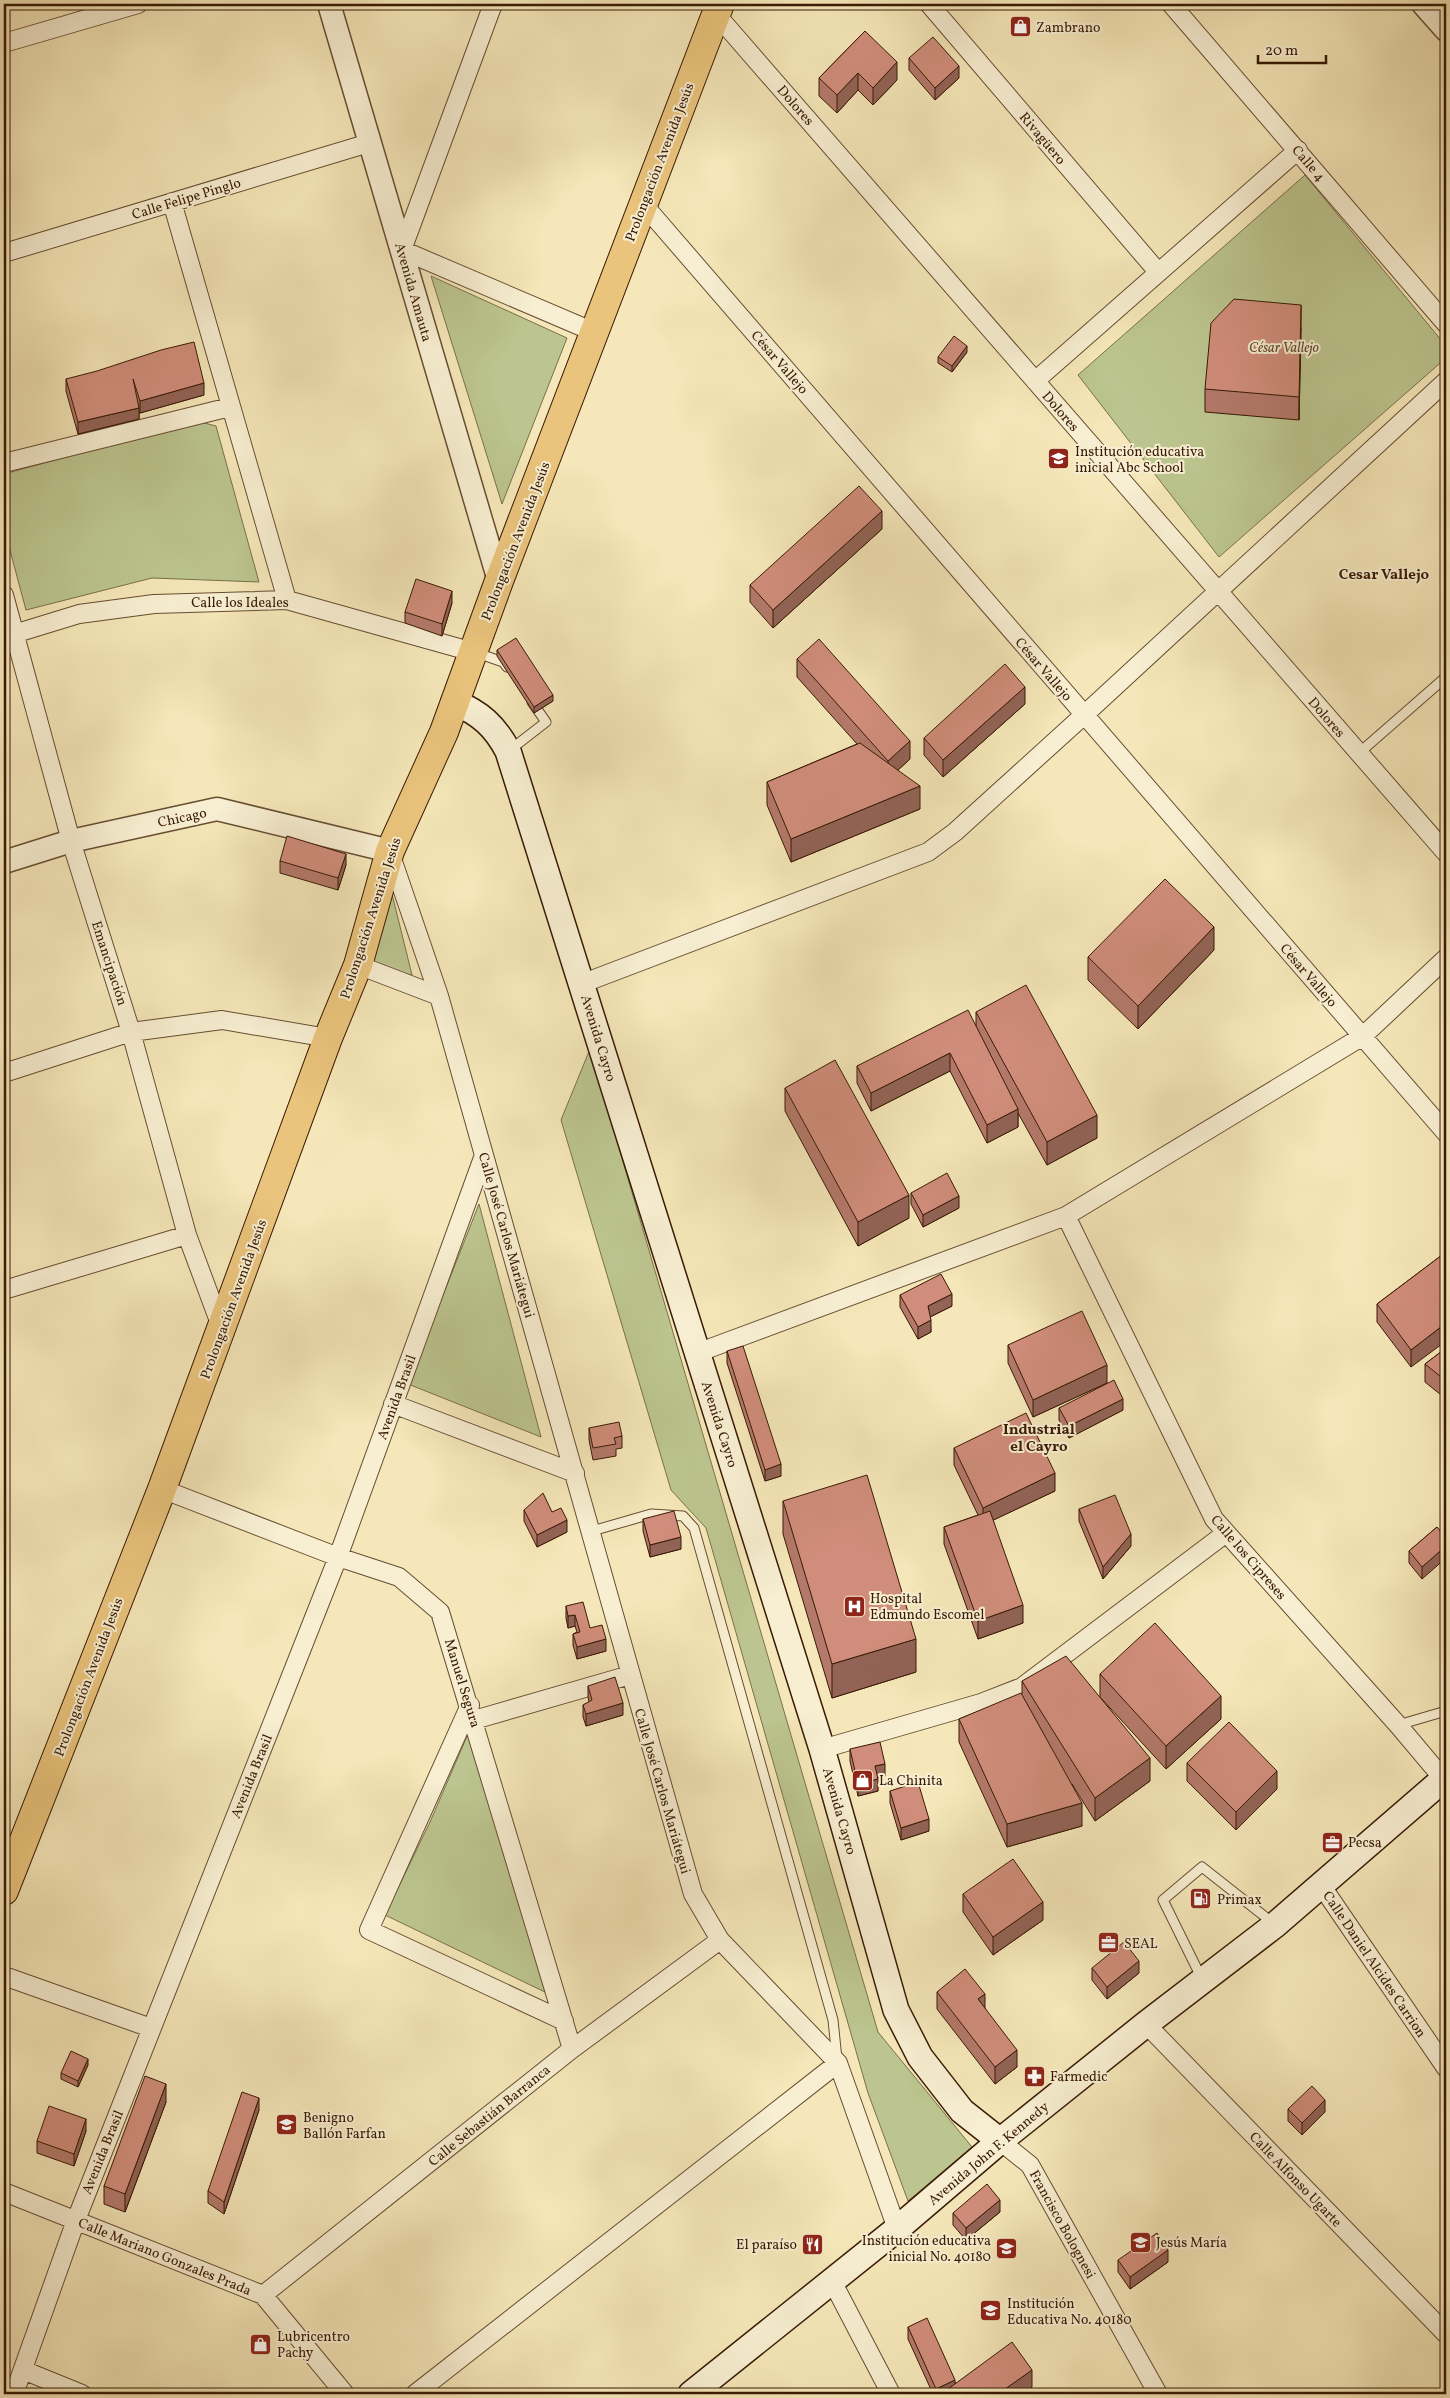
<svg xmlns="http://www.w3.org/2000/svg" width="1450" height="2398" font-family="Vollkorn,serif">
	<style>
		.green { fill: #bcc58f; stroke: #7a704a }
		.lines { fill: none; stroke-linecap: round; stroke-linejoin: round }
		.service-casing { stroke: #684d31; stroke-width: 11 }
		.minor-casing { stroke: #684d31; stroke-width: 20 }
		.tertiary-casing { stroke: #684d31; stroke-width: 25 }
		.secondary-casing { stroke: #391a04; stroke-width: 28 }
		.primary-casing { stroke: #391a04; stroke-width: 30 }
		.service { stroke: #f8efd2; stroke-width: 9 }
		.minor { stroke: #f8efd2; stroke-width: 18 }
		.tertiary { stroke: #f8efd2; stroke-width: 22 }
		.secondary { stroke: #f8efd2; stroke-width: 25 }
		.primary { stroke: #eac47c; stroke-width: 28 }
		.wall { fill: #b3796a; stroke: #391a04 }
		.shaded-wall { fill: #926356; stroke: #391a04 }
		.building { fill: #d08d7b; stroke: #391a04 }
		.labels { text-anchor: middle; stroke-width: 4; stroke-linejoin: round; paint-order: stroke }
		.poi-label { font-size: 14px; fill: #391a04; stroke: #f8efd2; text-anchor: start }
		.street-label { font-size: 14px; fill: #391a04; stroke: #f8efd2 }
		.park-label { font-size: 14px; font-style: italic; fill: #604d2e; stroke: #f8efd2 }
		.neighbourhood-label { font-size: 15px; font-weight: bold; fill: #391a04; stroke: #f8efd2 }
	</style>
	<rect width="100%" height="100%" fill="#f5e7b9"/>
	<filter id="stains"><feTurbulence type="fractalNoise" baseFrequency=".004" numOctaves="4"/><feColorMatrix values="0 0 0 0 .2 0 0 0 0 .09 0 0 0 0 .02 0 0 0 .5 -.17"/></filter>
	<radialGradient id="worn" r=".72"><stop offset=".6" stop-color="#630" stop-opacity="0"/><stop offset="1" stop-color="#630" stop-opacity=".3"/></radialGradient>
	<path class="green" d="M1305,175L1446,346V358L1219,557L1078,375Z
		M431,276L567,338L502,504Z
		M197,421L216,426L259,582L152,578L26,610L4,528V474Z
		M392,894L412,975L367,967Z
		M590,1049L878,2032L972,2147L908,2201L868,2093L706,1528L671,1490L561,1120Z
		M479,1204L541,1437L408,1384Z
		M468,1734L549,1994L385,1915L430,1822Z"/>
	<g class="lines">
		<defs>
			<path id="service" d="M477,653L503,662L507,667
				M510,750L546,722L532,702
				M1359,753L1446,677
				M592,1531L651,1514L683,1516L694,1528L833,2020L837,2059
				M1398,1725L1446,1711
				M1202,1979L1163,1900L1202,1867L1273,1923"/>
			<path id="minor" d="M493,4L402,250L594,332
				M929,4L1158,272
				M1171,4L1446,324
				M716,14L1446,853
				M4,43L138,4
				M172,202L287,600
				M643,204L1446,1133
				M4,253L369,143
				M1035,381L1298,150
				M4,463L230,407
				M4,595L71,841L131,1032L187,1235L222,1329
				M4,637L79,614L154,604L287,600L473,652
				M390,853L439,996L693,1894L720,1940L838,2063L897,2229
				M358,965L439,996
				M581,984L928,852L955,832L1084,715L1446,381
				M4,1073L131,1032L222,1020L328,1038
				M1066,1216L1214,1519L1398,1725L1446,1782
				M4,1290L187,1235
				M697,1353L1066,1216L1363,1036L1446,958
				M393,1404L575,1473
				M162,1489L338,1557L399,1577L440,1612L572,2049
				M470,1705L369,1930L564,2021
				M474,1720L630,1675
				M822,1749L981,1703L1022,1687L1226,1533
				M1321,1885L1446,2068
				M4,1976L151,2028
				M1146,2024L1446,2334
				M1000,2141L1030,2165L1158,2394
				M4,2192L263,2295L345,2394
				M832,2281L891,2394
				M263,2295L572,2049L720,1940
				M23,2370L82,2394
				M14,2394L76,2220L338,1557L484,1155
				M415,2394L838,2063"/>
			<path id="tertiary" d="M329,4L499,581
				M1423,4L1446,30
				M4,862L71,841L217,809L390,851"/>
			<path id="secondary" d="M454,702C480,713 495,726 508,751L822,1749L896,2010L920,2057L962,2111L1000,2141
				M691,2394L897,2229L1000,2141L1146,2024L1275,1925L1446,1777"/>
			<path id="primary" d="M4,1891L162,1489L328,1038L358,965L390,851L444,732L499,581L720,4"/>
		</defs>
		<use href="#service" class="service-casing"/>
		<use href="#minor" class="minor-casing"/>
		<use href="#tertiary" class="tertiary-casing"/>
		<use href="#secondary" class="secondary-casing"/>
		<use href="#primary" class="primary-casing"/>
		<use href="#service" class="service"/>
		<use href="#minor" class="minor"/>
		<use href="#tertiary" class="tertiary"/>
		<use href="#secondary" class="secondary"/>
		<use href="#primary" class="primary"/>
	</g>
	<path class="wall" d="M865,31L897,80L873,105L858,90L837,113L819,96V78Z
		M909,58L959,78L935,100L909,70Z
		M1301,328L1299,420L1205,412V389Z
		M967,352L952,372L938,363V357Z
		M66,379L204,395L140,413L139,412V419L78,434L66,391Z
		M882,529L773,628L750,602V585Z
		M452,603L442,636L405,623V612Z
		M497,650L553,701L534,713L497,656Z
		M797,659L910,759L898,770L920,809L791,862L767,805V782L857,744L797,677Z
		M1025,704L943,777L924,755V738Z
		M280,861L346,865L338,890L280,873Z
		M1214,950L1138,1029L1088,980V957Z
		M976,1012L1097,1138L1047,1165L1018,1113V1127L987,1143L950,1071L871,1111L857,1083V1066L976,1026Z
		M785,1088L909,1218L858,1246L785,1111Z
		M911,1193L959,1208L923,1227L911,1204Z
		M1446,1252L1411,1367L1377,1322V1304Z
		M900,1295L952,1306L930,1317L931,1332L918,1339L900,1307Z
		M1008,1345L1107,1383L1033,1417L1008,1363Z
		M1446,1348V1399L1425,1382V1364Z
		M727,1351L781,1476L765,1481L727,1363Z
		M1059,1408L1123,1410L1069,1438L1059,1420Z
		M589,1428L622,1436V1448L616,1449V1456L593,1460L589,1440Z
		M954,1448L1055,1491L993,1520L1023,1623L978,1639L944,1544V1527L978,1515L954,1465Z
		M783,1501L916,1672L832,1698L783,1534Z
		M1079,1509L1131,1546L1103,1579L1079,1521Z
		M524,1510L552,1512L567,1532L537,1547L524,1521Z
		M643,1519L681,1549L650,1557L643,1531Z
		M1437,1527L1422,1579L1409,1563V1551Z
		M566,1606L590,1628L606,1651L577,1659L573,1645V1634L577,1632L575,1626L568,1628L566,1618Z
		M1100,1674L1221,1719L1166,1769L1100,1697Z
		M1022,1681L1150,1781L1095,1821L1072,1784L1082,1826L1007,1847L959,1742V1719L1022,1694Z
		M588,1686L623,1715L586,1726L583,1717V1705L589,1702L588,1697Z
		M850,1749L885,1776L877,1778L878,1791L858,1796L850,1761Z
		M1187,1763L1277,1789L1236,1830L1187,1781Z
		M890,1791L929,1831L901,1840L890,1803Z
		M963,1894L1043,1920L993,1955L963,1912Z
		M1092,1968L1139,1973L1107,1999L1092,1980Z
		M937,1992L985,2008L1017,2067L995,2084L937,2009Z
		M88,2065L78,2087L61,2079V2073Z
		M166,2102L125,2212L104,2204V2186Z
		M1288,2109L1325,2112L1302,2135L1288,2121Z
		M259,2110L224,2214L208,2203V2191Z
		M86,2131L74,2166L37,2153V2141Z
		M1000,2212L966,2240L953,2225V2213Z
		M1118,2260L1168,2262L1130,2289L1118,2272Z
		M908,2327L955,2383L1032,2387L1023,2394H933L908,2339Z"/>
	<path class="shaded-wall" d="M897,62V80L873,105V88Z
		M959,66V78L935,100V88Z
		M858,73V90L837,113V95Z
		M1301,305V328L1299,420V397Z
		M967,346V352L952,372V366Z
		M204,383V395L140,413V401Z
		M139,408V419L78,434V422Z
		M882,511V529L773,628V610Z
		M452,591V603L442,636V624Z
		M1025,687V704L943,777V760Z
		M553,695V701L534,713V707Z
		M910,741V759L888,779V761Z
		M920,786V809L791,862V839Z
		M346,854V865L338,890V878Z
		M1214,927V950L1138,1029V1006Z
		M950,1053V1071L871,1111V1093Z
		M1018,1109V1127L987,1143V1125Z
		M1097,1115V1138L1047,1165V1142Z
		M909,1195V1218L858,1246V1222Z
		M959,1196V1208L923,1227V1215Z
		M952,1294V1306L928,1318V1306Z
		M931,1320V1332L918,1339V1327Z
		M1446,1323V1341L1411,1367V1350Z
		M1107,1365V1383L1033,1417V1400Z
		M1123,1399V1410L1069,1438V1426Z
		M781,1464V1476L765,1481V1470Z
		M1055,1473V1491L983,1525V1508Z
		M567,1520V1532L537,1547V1535Z
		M1131,1534V1546L1103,1579V1567Z
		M681,1537V1549L650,1557V1545Z
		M1446,1546V1558L1422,1579V1567Z
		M1023,1605V1623L978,1639V1621Z
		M575,1615V1626L568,1628V1616Z
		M606,1639V1651L577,1659V1647Z
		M916,1639V1672L832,1698V1664Z
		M1221,1696V1719L1166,1769V1746Z
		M623,1703V1715L586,1726V1714Z
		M1150,1758V1781L1095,1821V1798Z
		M885,1764V1776L875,1778V1766Z
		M1277,1771V1789L1236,1830V1812Z
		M878,1779V1791L858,1796V1784Z
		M1082,1803V1826L1007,1847V1824Z
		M929,1819V1831L901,1840V1828Z
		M1043,1902V1920L993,1955V1937Z
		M1139,1961V1973L1107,1999V1987Z
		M985,1994V2012L978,1999Z
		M1017,2050V2067L995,2084V2067Z
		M88,2059V2065L78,2087V2081Z
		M166,2084V2102L125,2212V2194Z
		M259,2098V2110L224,2214V2202Z
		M1325,2100V2112L1302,2135V2123Z
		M86,2119V2131L74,2166V2154Z
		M1000,2200V2212L966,2240V2228Z
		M1168,2250V2262L1130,2289V2277Z
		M1032,2370V2387L1023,2394H998Z
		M955,2380V2392H944V2394H936V2389Z"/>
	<path class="building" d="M865,31L897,62L873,88L858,73L837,95L819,78Z
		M933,37L959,66L935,88L909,58Z
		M1234,299L1301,305L1299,397L1205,389L1211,323Z
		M954,336L967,346L952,366L938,357Z
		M194,342L204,383L140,401L133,379L139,408L78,422L66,379L97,371L161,350Z
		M859,486L882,511L773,610L750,585Z
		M416,579L452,591L442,624L405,612Z
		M516,638L553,695L534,707L497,650Z
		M819,639L910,741L888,761L797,659Z
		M1005,664L1025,687L943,760L924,738Z
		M860,743L920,786L791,839L767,782Z
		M287,836L346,854L338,878L280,861Z
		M1165,879L1214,927L1138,1006L1088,957Z
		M1026,985L1097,1115L1047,1142L976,1012Z
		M968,1010L1018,1109L987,1125L950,1053L871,1093L857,1066Z
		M835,1060L909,1195L858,1222L785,1088Z
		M947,1173L959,1196L923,1215L911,1193Z
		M1446,1252V1323L1411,1350L1377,1304Z
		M941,1274L952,1294L928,1306L931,1320L918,1327L900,1295Z
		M1082,1311L1107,1365L1033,1400L1008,1345Z
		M743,1346L781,1464L765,1470L727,1351Z
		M1446,1348V1381L1425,1364Z
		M1114,1380L1123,1399L1069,1426L1059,1408Z
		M1026,1413L1055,1473L983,1508L954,1448Z
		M619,1422L622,1436L614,1438L616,1444L593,1448L589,1428Z
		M867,1475L916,1639L832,1664L783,1501Z
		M543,1493L552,1512L561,1508L567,1520L537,1535L524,1510Z
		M1115,1495L1131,1534L1103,1567L1079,1509Z
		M674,1511L681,1537L650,1545L643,1519Z
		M990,1511L1023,1605L978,1621L944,1527Z
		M1437,1527L1446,1538V1546L1422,1567L1409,1551Z
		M583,1602L590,1628L602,1625L606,1639L577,1647L573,1634L580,1632L575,1615L568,1616L566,1606Z
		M1155,1623L1221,1696L1166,1746L1100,1674Z
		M1066,1656L1150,1758L1095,1798L1022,1681Z
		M615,1677L623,1703L586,1714L583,1705L592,1700L588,1686Z
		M1021,1693L1082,1803L1007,1824L959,1719Z
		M1229,1722L1277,1771L1236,1812L1187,1763Z
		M880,1742L885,1764L875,1766L878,1779L858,1784L850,1749Z
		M918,1782L929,1819L901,1828L890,1791Z
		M1013,1859L1043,1902L993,1937L963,1894Z
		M1124,1942L1139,1961L1107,1987L1092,1968Z
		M965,1969L985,1994L978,1999L1017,2050L995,2067L937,1992Z
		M71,2051L88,2059L78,2081L61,2073Z
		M145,2076L166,2084L125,2194L104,2186Z
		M1312,2086L1325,2100L1302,2123L1288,2109Z
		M242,2092L259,2098L224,2202L208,2191Z
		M49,2106L86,2119L74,2154L37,2141Z
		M987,2184L1000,2200L966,2228L953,2213Z
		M1157,2233L1168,2250L1130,2277L1118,2260Z
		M927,2318L955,2380L936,2389L908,2327Z
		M1012,2342L1032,2370L998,2394H945L944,2392Z"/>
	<defs>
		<symbol id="shop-square" viewBox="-11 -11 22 22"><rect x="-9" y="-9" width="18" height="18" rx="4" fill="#8f2418" stroke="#f8efd2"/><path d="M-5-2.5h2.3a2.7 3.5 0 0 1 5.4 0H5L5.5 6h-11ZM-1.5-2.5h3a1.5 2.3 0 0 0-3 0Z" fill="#fff"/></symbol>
		<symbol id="school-square" viewBox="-11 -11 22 22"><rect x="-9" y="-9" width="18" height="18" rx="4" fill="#8f2418" stroke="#f8efd2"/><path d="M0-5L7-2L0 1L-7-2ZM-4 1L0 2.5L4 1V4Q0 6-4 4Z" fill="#fff"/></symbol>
		<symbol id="hospital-square" viewBox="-11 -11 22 22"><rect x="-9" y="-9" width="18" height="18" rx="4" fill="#8f2418" stroke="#f8efd2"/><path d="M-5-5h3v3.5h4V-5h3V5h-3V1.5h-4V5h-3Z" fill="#fff"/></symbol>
		<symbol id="office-square" viewBox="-11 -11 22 22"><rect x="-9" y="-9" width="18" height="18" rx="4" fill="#8f2418" stroke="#f8efd2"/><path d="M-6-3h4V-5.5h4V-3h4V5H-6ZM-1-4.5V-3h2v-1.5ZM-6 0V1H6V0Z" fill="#fff"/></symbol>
		<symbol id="fuel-square" viewBox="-11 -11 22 22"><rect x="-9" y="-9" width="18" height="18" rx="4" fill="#8f2418" stroke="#f8efd2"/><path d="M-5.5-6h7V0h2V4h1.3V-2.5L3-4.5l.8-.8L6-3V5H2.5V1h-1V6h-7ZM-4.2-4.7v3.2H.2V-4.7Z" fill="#fff"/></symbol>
		<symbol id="pharmacy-square" viewBox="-11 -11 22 22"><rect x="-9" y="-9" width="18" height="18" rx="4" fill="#8f2418" stroke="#f8efd2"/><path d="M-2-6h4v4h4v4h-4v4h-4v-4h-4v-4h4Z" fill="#fff"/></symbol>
		<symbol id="restaurant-square" viewBox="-11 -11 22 22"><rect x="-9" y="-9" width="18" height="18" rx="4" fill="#8f2418" stroke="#f8efd2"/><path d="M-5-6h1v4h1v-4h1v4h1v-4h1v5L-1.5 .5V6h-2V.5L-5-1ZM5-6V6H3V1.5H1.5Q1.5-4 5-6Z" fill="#fff"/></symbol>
	</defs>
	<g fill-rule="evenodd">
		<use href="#shop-square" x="1008" y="14" width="25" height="25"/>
		<use href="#school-square" x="1046" y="446" width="25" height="25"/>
		<use href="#hospital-square" x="842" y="1594" width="25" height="25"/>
		<use href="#shop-square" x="850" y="1768" width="25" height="25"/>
		<use href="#office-square" x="1320" y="1830" width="25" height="25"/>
		<use href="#fuel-square" x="1188" y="1886" width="25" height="25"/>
		<use href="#office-square" x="1096" y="1930" width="25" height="25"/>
		<use href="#pharmacy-square" x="1022" y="2064" width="25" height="25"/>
		<use href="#school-square" x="274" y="2112" width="25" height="25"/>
		<use href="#school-square" x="1128" y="2230" width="25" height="25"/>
		<use href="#restaurant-square" x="800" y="2232" width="25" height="25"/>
		<use href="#school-square" x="994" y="2236" width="25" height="25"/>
		<use href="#school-square" x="978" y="2298" width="25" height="25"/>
		<use href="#shop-square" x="248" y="2332" width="25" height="25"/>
	</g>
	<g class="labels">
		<g class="poi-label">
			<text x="1036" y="32">Zambrano</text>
			<text x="1075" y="456">Institución educativa<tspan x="1075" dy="16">inicial Abc School</tspan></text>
			<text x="870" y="1603">Hospital<tspan x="870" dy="16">Edmundo Escomel</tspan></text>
			<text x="879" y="1785">La Chinita</text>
			<text x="1348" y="1847">Pecsa</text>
			<text x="1217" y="1904">Primax</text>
			<text x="1124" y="1948">SEAL</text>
			<text x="1050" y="2081">Farmedic</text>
			<text x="303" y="2122">Benigno<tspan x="303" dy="16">Ballón Farfan</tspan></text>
			<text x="991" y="2245" text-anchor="end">Institución educativa<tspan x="991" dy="16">inicial No. 40180</tspan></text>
			<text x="1156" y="2247">Jesús María</text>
			<text x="797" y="2249" text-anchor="end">El paraíso</text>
			<text x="1007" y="2308">Institución<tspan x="1007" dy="16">Educativa No. 40180</tspan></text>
			<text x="277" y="2341">Lubricentro<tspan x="277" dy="16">Pachy</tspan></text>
		</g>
		<g class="street-label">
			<text transform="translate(796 105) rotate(49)" y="5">Dolores</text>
			<text transform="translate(1043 138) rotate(50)" y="5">Rivagüero</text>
			<text transform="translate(659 162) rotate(-69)" y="5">Prolongación Avenida Jesús</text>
			<text transform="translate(1309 163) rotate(49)" y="5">Calle 4</text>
			<text transform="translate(186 198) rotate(-17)" y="5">Calle Felipe Pinglo</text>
			<text transform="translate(414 292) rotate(74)" y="5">Avenida Amauta</text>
			<text transform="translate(780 362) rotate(49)" y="5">César Vallejo</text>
			<text transform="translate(1061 411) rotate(49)" y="5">Dolores</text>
			<text transform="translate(515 541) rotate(-69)" y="5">Prolongación Avenida Jesús</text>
			<text x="240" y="607">Calle los Ideales</text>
			<text transform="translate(1044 669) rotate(49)" y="5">César Vallejo</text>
			<text transform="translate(1327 717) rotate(49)" y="5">Dolores</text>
			<text transform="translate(182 817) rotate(-12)" y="5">Chicago</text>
			<text transform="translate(370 918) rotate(-72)" y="5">Prolongación Avenida Jesús</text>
			<text transform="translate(110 963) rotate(72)" y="5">Emancipación</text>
			<text transform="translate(1309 975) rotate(49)" y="5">César Vallejo</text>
			<text transform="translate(599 1038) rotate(73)" y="5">Avenida Cayro</text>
			<text transform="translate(507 1235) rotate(74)" y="5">Calle José Carlos Mariátegui</text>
			<text transform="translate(233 1299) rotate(-70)" y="5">Prolongación Avenida Jesús</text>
			<text transform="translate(396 1397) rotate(-70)" y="5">Avenida Brasil</text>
			<text transform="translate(720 1424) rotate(72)" y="5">Avenida Cayro</text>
			<text transform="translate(1249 1557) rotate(49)" y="5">Calle los Cipreses</text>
			<text transform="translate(88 1677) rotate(-69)" y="5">Prolongación Avenida Jesús</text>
			<text transform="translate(463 1683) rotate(73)" y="5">Manuel Segura</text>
			<text transform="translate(251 1776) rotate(-68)" y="5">Avenida Brasil</text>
			<text transform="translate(663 1791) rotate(74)" y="5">Calle José Carlos Mariátegui</text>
			<text transform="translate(840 1811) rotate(74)" y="5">Avenida Cayro</text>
			<text transform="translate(1375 1964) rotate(56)" y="5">Calle Daniel Alcides Carrion</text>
			<text transform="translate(489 2115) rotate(-39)" y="5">Calle Sebastián Barranca</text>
			<text transform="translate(102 2152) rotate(-68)" y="5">Avenida Brasil</text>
			<text transform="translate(988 2153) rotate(-40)" y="5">Avenida John F. Kennedy</text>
			<text transform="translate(1296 2179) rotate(46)" y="5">Calle Alfonso Ugarte</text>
			<text transform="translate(1063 2224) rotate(61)" y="5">Francisco Bolognesi</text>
			<text transform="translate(165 2256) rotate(22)" y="5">Calle Mariano Gonzales Prada</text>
		</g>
		<g class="park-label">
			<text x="1284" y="352">César Vallejo</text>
		</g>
		<g class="neighbourhood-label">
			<text x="1384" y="579">Cesar Vallejo</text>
			<text x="1039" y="1434">Industrial<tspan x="1039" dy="17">el Cayro</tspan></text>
		</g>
	</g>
	<rect width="1450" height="2398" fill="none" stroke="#f5e7b9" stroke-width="20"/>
	<rect x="5" y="5" width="1440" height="2388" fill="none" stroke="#391a04" stroke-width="2.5"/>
	<rect x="10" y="10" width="1430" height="2378" fill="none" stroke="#391a04"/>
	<path d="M1258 55v8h68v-8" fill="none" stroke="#391a04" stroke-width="2.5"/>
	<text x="1265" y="55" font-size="15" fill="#391a04" stroke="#f8efd2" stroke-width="4" paint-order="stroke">20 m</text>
	<rect width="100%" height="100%" filter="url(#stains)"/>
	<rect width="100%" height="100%" fill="url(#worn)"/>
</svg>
